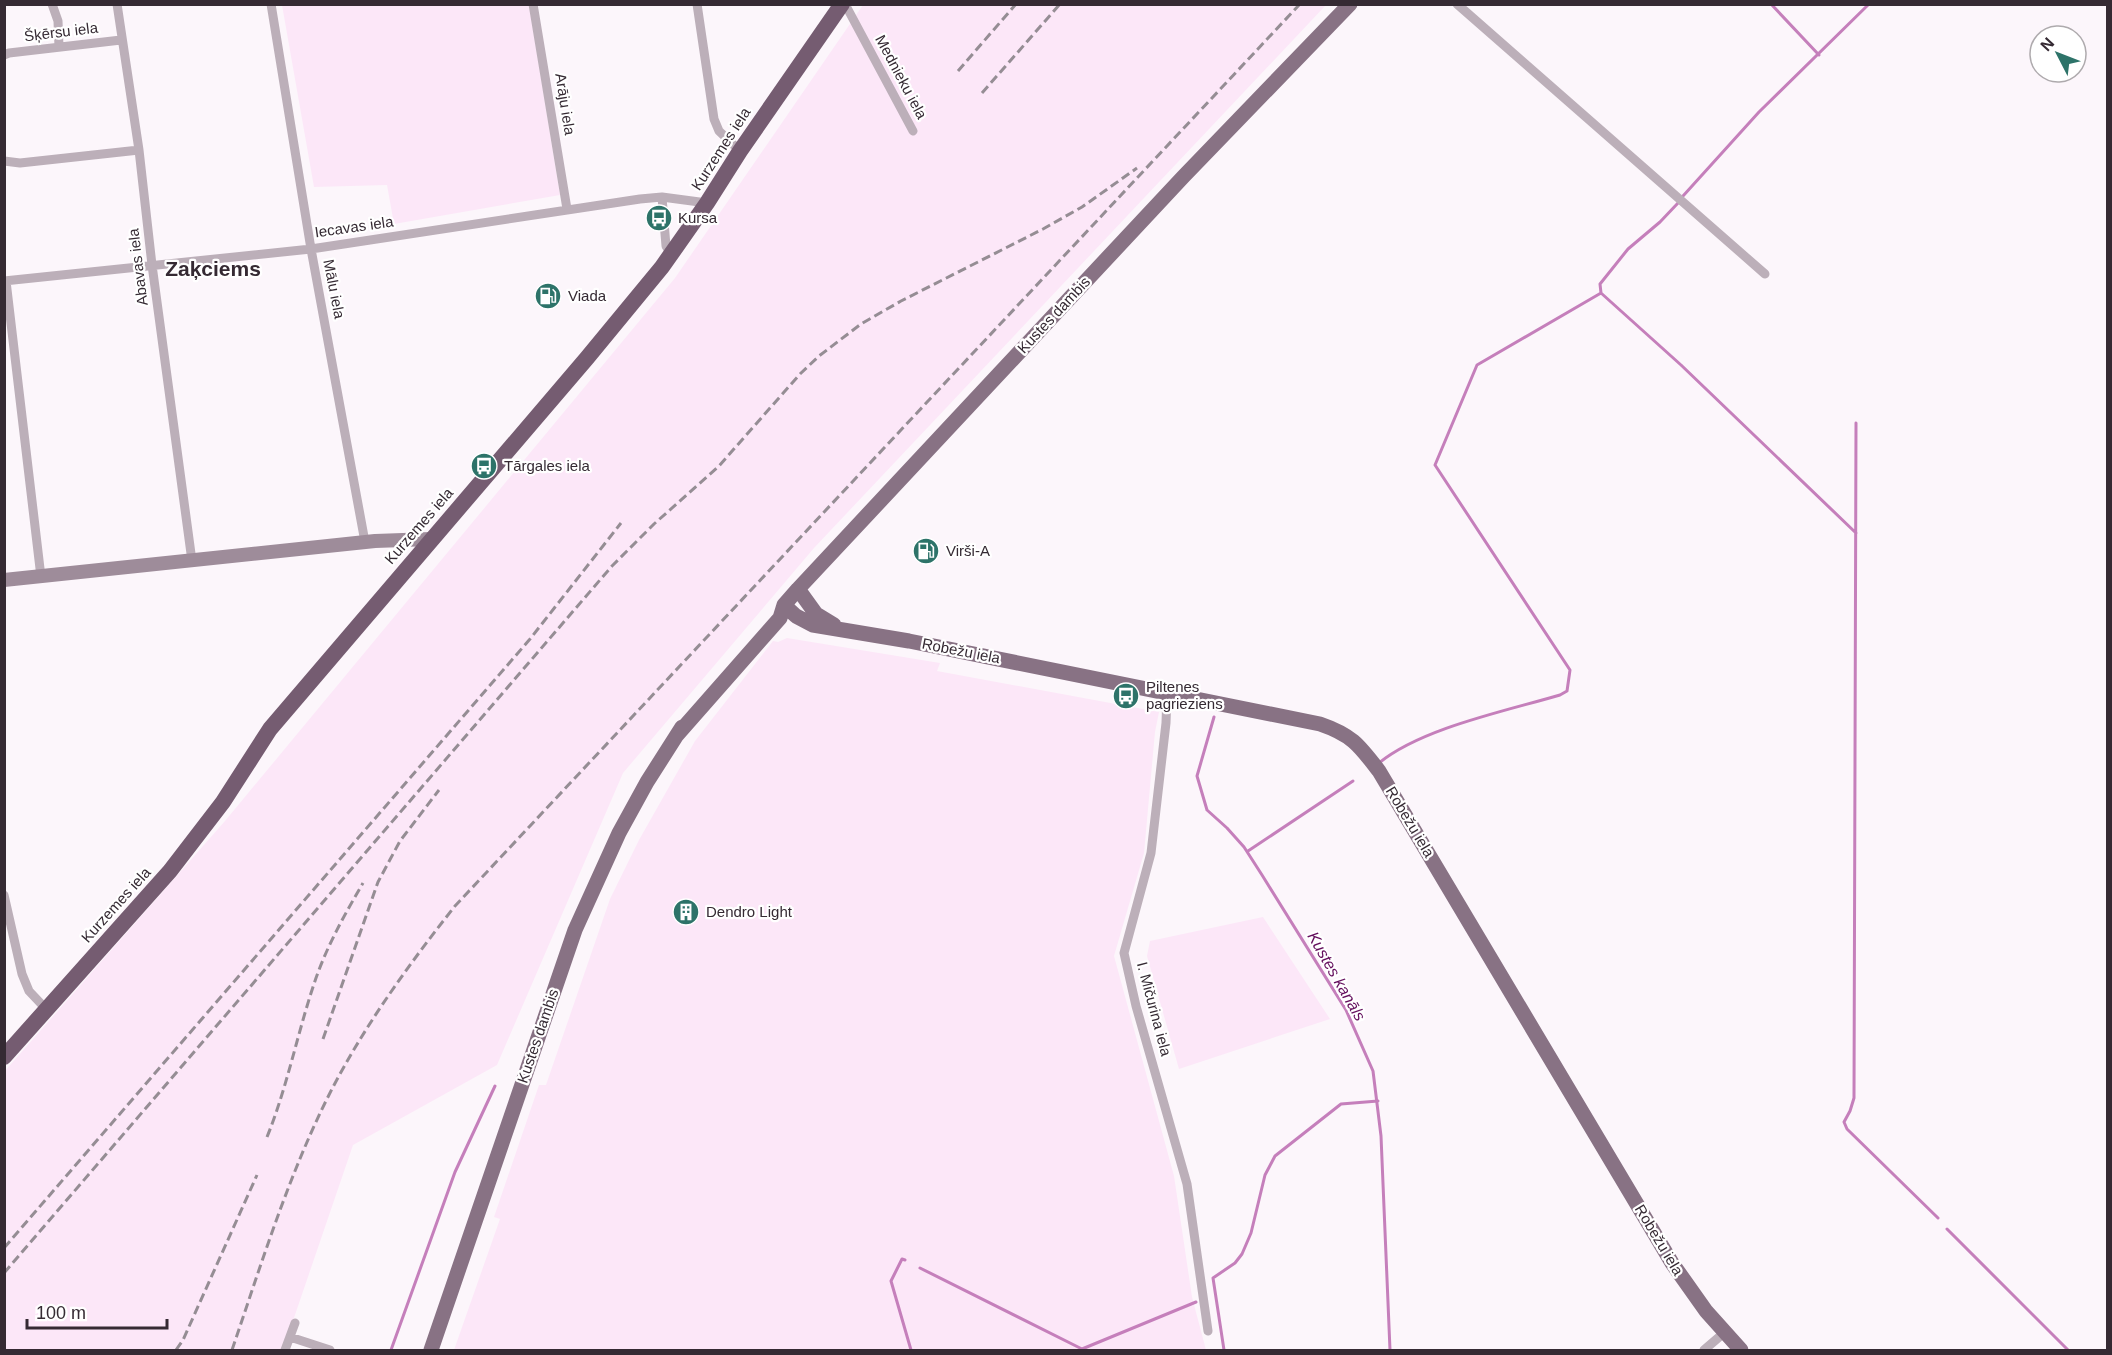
<svg xmlns="http://www.w3.org/2000/svg" width="2112" height="1355" font-family="Arial,sans-serif">
	<style>
		.built { fill: #fce7f8 }
		.lines { fill: none; stroke-linecap: round; stroke-linejoin: round }
		.stream { stroke: #c57fbb; stroke-width: 3 }
		.street { stroke: #bcafb9; stroke-width: 9 }
		.secondary { stroke: #9e8c9a; stroke-width: 14 }
		.primary { stroke: #887284; stroke-width: 15 }
		.highway { stroke: #755c71; stroke-width: 16 }
		.rail { stroke: #958d94; stroke-width: 3; stroke-dasharray: 9 4.5; stroke-linecap: butt }
		.labels { text-anchor: middle; stroke-width: 4.5; stroke-linejoin: round; paint-order: stroke }
		.street-label { font-size: 15px; fill: #352a33; stroke: #fff }
		.poi-label { font-size: 15px; fill: #352a33; stroke: #fff; text-anchor: start }
		.water-label { font-size: 16px; font-style: italic; fill: #640f5d; stroke: #fff }
		.district-label { font-size: 21px; font-weight: bold; fill: #352a33; stroke: #fff }
	</style>
	<rect width="100%" height="100%" fill="#fcf6fb"/>
	<path class="built" d="M282,5H529L560,195L394,224L387,185L314,187Z
		M863,5H1326L814,548L623,773L497,1065L353,1145L283,1350H5L4,1072L225,821L675,278Z
		M787,638L940,663L937,671L1159,712L1155,732L1144,853L1114,956L1174,1176L1192,1297L1206,1350H454L500,1219L494,1217L539,1085H546L610,899L639,840L695,741L773,641L778,642Z
		M1263,917L1330,1019L1179,1069L1147,956L1150,941Z"/>
	<g class="lines">
		<path class="stream" d="M1771,4L1819,55
			M1683,196L1759,112L1869,4
			M1678,203L1660,222L1628,249L1600,284L1601,293L1681,365L1856,533
			M1856,423L1854,1098L1850,1111L1844,1122L1847,1129L1938,1218
			M1214,717L1197,776L1207,810L1227,828L1244,847L1262,875L1346,1010L1373,1071L1381,1136L1390,1350
			M1379,763C1422,728 1506,711 1560,695L1567,691L1570,670L1435,465L1477,365L1601,293
			M1248,851L1353,781
			M1947,1229L2068,1350
			M905,1260L902,1259L891,1281L911,1350
			M920,1268L1082,1349L1196,1302
			M391,1350L455,1172L495,1086
			M1224,1350L1213,1278L1235,1263L1242,1254L1251,1233L1265,1175L1275,1156L1341,1104L1378,1101"/>
		<path class="street" d="M52,4L58,21L59,47
			M117,4L139,150L152,265L192,561
			M271,4L311,249L365,542
			M533,4L567,209
			M697,4L714,119L719,131L740,151
			M845,4L913,131
			M1457,4L1765,274
			M4,55L9,53L121,40
			M4,161L20,163L139,150
			M662,197L666,246L671,254
			M4,281L311,249L640,199L662,197L707,203
			M6,281L41,577
			M1167,693L1166,723L1151,853L1124,953L1136,1006L1187,1184L1208,1331
			M4,895L22,974L29,991L46,1009
			M290,1337L330,1350
			M285,1350L295,1323
			M1704,1350L1725,1332"/>
		<path class="secondary" d="M4,580L375,541L431,539"/>
		<path class="primary" d="M798,589L816,614L834,625
			M784,605L796,616L813,625L909,641L1320,724C1352,735 1359,745 1379,771L1672,1263L1706,1311L1741,1350
			M677,735L780,618L784,605L798,589L1183,177L1350,4
			M431,1350L575,930L619,833L647,782L682,727"/>
		<path class="highway" d="M4,1057L170,871L223,802L270,729L587,358L662,267L707,203L740,151L842,4"/>
		<path class="rail" d="M958,71L1016,4
			M982,93L1060,4
			M323,1039L378,882L400,841L439,790
			M267,1137C288,1085 298,1030 316,978C328,944 345,914 363,883
			M4,1248L530,639L621,523
			M4,1273L612,566L654,524L719,466L800,374L819,356L861,324L901,301L1043,229L1082,207L1137,168
			M176,1350L183,1340L257,1175
			M232,1350C262,1262 290,1170 333,1087C367,1022 410,963 455,906L1300,4"/>
	</g>
	<defs>
		<symbol id="bus-disc" viewBox="-11 -11 22 22"><circle r="9.5" fill="#2d7369" stroke="#fff"/><path d="M-5-6H5V4H4V6H2V4H-2V6H-4V4H-5ZM-3.5-4V0h7V-4ZM-3.5 1.2v1.5H-2V1.2ZM2 1.2v1.5H3.5V1.2Z" fill="#fff"/></symbol>
		<symbol id="fuel-disc" viewBox="-11 -11 22 22"><circle r="9.5" fill="#2d7369" stroke="#fff"/><path d="M-5.5-6h7V0h2V4h1.3V-2.5L3-4.5l.8-.8L6-3V5H2.5V1h-1V6h-7ZM-4.2-4.7v3.2H.2V-4.7Z" fill="#fff"/></symbol>
		<symbol id="building-disc" viewBox="-11 -11 22 22"><circle r="9.5" fill="#2d7369" stroke="#fff"/><path d="M-4-6H4V6H1V3H-1V6H-4ZM-2.5-4.3h1.7v1.8h-1.7ZM.8-4.3h1.7v1.8H.8ZM-2.5-1h1.7V.8h-1.7ZM.8-1h1.7V.8H.8Z" fill="#fff"/></symbol>
	</defs>
	<g fill-rule="evenodd">
		<use href="#bus-disc" x="644" y="203" width="30" height="30"/>
		<use href="#fuel-disc" x="533" y="281" width="30" height="30"/>
		<use href="#bus-disc" x="469" y="451" width="30" height="30"/>
		<use href="#fuel-disc" x="911" y="536" width="30" height="30"/>
		<use href="#bus-disc" x="1111" y="681" width="30" height="30"/>
		<use href="#building-disc" x="671" y="897" width="30" height="30"/>
	</g>
	<g class="labels">
		<g class="street-label">
			<text transform="translate(61 32) rotate(-7)" y="5">Šķērsu iela</text>
			<text transform="translate(901 77) rotate(62)" y="5">Mednieku iela</text>
			<text transform="translate(565 104) rotate(81)" y="5">Arāju iela</text>
			<text transform="translate(721 149) rotate(-57)" y="5">Kurzemes iela</text>
			<text transform="translate(354 227) rotate(-8)" y="5">Iecavas iela</text>
			<text transform="translate(138 267) rotate(-97)" y="5">Abavas iela</text>
			<text transform="translate(334 289) rotate(79)" y="5">Mālu iela</text>
			<text transform="translate(1054 315) rotate(-47)" y="5">Kustes dambis</text>
			<text transform="translate(419 526) rotate(-49)" y="5">Kurzemes iela</text>
			<text transform="translate(961 651) rotate(11)" y="5">Robežu iela</text>
			<text transform="translate(1410 822) rotate(59)" y="5">Robežu iela</text>
			<text transform="translate(116 905) rotate(-48)" y="5">Kurzemes iela</text>
			<text transform="translate(1154 1009) rotate(75)" y="5">I. Mičurina iela</text>
			<text transform="translate(538 1036) rotate(-71)" y="5">Kustes dambis</text>
			<text transform="translate(1659 1240) rotate(59)" y="5">Robežu iela</text>
		</g>
		<g class="poi-label">
			<text x="678" y="223">Kursa</text>
			<text x="568" y="301">Viada</text>
			<text x="504" y="471">Tārgales iela</text>
			<text x="946" y="556">Virši-A</text>
			<text x="1146" y="692">Piltenes<tspan x="1146" dy="17">pagrieziens</tspan></text>
			<text x="706" y="917">Dendro Light</text>
		</g>
		<g class="water-label">
			<text transform="translate(1337 976) rotate(60)" y="6">Kustes kanāls</text>
		</g>
		<g class="district-label">
			<text x="213" y="276">Zaķciems</text>
		</g>
	</g>
	<rect width="2112" height="1355" fill="none" stroke="#352a33" stroke-width="12"/>
	<g transform="translate(2058 54) rotate(312)"><circle r="28" fill="#ffffff" stroke="#aeaaad" stroke-width="1.5"/>
	<path d="M0-4.5L10 22L0 15L-10 22Z" fill="#2d7369"/>
	<text y="-9" font-size="16" font-weight="bold" text-anchor="middle" fill="#352a33">N</text>
	</g>
	<path d="M27 1319v9h140v-9" fill="none" stroke="#352a33" stroke-width="3"/>
	<text x="36" y="1319" font-size="18" fill="#352a33" stroke="#ffffff" stroke-width="4.5" paint-order="stroke">100 m</text>
</svg>
